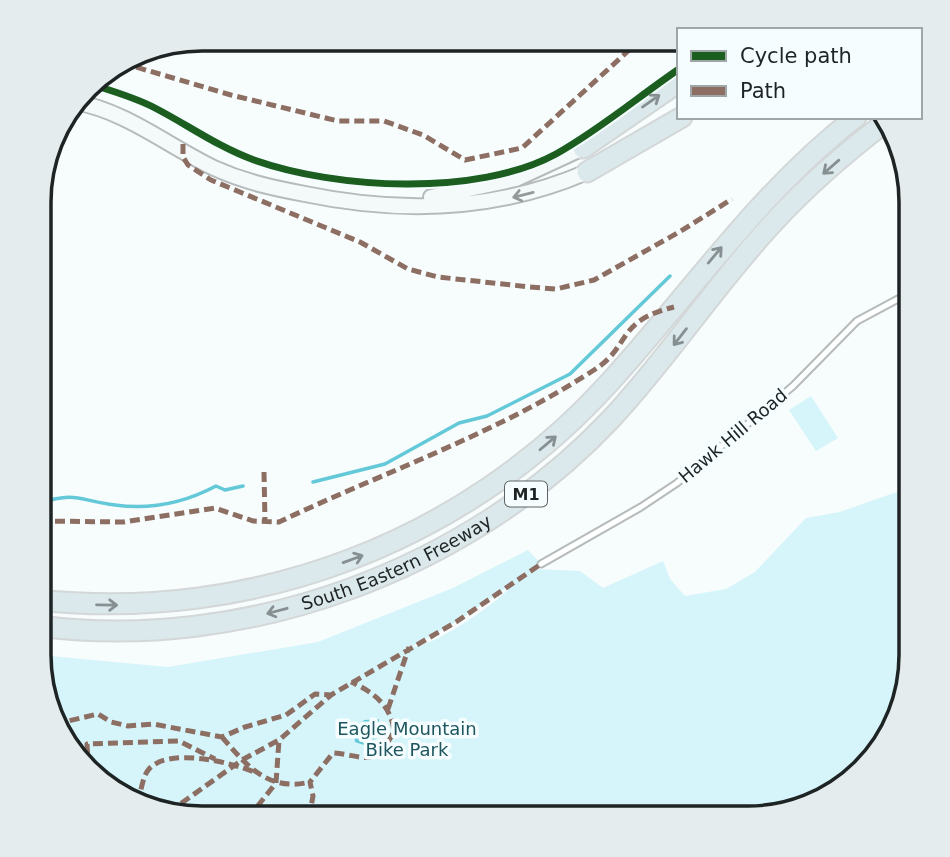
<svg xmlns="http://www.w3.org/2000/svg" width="950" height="857" font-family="'DejaVu Sans',sans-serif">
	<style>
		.green { fill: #d5f5fb; fill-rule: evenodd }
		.water { fill: #63c9d8 }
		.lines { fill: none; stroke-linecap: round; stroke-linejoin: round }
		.stream { stroke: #63c9d8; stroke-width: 3.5 }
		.service-casing { stroke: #b6babb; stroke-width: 9 }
		.secondary-casing { stroke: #b6babb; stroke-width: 18 }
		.motorway-casing { stroke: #d3d7d7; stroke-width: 23 }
		.service { stroke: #feffff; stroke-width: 5 }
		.secondary { stroke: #f4f9f9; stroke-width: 14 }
		.motorway { stroke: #dce9ec; stroke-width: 19 }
		.quiet { stroke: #8d6e63; stroke-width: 5; stroke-dasharray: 10 5; stroke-linecap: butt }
		.cycleway-casing { stroke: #f5fdfe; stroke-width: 11 }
		.cycleway { stroke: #1b5e20; stroke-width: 7 }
		.oneway { stroke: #869092 }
		.oneway2 { stroke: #949999 }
		.labels { text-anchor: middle; stroke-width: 7; stroke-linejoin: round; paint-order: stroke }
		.shield { fill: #f5fdfe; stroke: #5e6465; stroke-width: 2 }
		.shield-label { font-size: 16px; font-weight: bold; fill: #1e2324 }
		.street-label { font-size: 18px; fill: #1e2324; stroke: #f5fdfe }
		.park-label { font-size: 18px; fill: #1e555e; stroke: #f5fdfe }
		.rim { fill: none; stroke: #1e2324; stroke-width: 3.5 }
	</style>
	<rect width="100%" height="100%" fill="#f7fcfc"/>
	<path class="green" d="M811,396L838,438L816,451L789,410Z
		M911,487V656L895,727L856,778L811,806L758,818H201C182,815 155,814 138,805C81,777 39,719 39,655L168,667L318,642L453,588L528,550L541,564L535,569L580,571L603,588L663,561L670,579L685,596L726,589L755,572L806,518L840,512ZM516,581C505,598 433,648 411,647L456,622Z"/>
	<path class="water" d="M379,719L378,736L367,746L355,742L354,733L364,720Z"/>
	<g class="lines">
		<path class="stream" d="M313,482L385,464L459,423L487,416L570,374L670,276
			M40,503C77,491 80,501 115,505C151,510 184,503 216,486L225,490L243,486"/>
		<defs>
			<path id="service" d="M541,564L641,507L677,483L793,386L857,321L911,292"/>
			<path id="secondary" d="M75,102C126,111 168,146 214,168C245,182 273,188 305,194C401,214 497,211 587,172
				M431,197L516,179L583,148"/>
			<g id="motorway">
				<path d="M583,148L679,82"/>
				<path d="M587,172L682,117"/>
				<path d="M39,600C252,623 465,542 609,383C691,293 758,193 856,117"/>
				<path id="s1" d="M39,626C245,653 469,570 611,419C669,357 715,285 773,223C806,187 844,154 883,124"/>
			</g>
		</defs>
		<use href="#service" class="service-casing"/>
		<use href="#secondary" class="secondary-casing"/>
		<use href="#motorway" class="motorway-casing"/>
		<use href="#service" class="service"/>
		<use href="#secondary" class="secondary"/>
		<use href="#motorway" class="motorway"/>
		<path class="quiet" d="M122,63L231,95L338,121H384L423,135L465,160L522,148L639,41
			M183,144V157L188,165L211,180L360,242L408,269L438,277L530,287L556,289L594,280L681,231L732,199
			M264,472L265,522
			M40,521L123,522L215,508L253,521L279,522C384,472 496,434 594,370C632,346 615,321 674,307
			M388,709L409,647
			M55,724L98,714L111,722L128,726L153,724L222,737L245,727L286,715L315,694L331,695
			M222,737C247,766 268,792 310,782
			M101,779L88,760L87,744L179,741L215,759
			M135,803C143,792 141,778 149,769C169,747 230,762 254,772
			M169,812L242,760L279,740L331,695L456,622L541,564
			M248,818L276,783L279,740
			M309,818L313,796L310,782L333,753C364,755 375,770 394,731C391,706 374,692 351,682"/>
		<defs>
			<path id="cycleway" d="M90,84C112,91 134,97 155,108C188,125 218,147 254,160C336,189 477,197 556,154C599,130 638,97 679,69"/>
		</defs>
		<use href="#cycleway" class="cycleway-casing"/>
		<use href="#cycleway" class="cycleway"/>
	</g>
	<defs><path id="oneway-shaft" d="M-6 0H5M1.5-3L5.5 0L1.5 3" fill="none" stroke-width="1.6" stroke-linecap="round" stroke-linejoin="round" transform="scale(1.75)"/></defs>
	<g class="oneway">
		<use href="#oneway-shaft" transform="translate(651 101) rotate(-35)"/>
		<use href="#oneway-shaft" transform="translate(831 167) rotate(139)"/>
		<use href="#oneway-shaft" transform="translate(715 255) rotate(-50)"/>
		<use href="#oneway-shaft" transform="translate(680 337) rotate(128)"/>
		<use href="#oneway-shaft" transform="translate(548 443) rotate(-40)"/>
		<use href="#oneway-shaft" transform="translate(353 559) rotate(-20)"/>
		<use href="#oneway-shaft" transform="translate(107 605) rotate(1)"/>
		<use href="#oneway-shaft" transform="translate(277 611) rotate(165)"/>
	</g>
	<use class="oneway2" href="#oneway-shaft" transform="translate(523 195) rotate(166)"/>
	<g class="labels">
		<rect class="shield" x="505" y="481.5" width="42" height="25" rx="5"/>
		<g class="shield-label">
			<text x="526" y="500">M1</text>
		</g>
		<g class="street-label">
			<text transform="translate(733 436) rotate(-40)" y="6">Hawk Hill Road</text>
			<text dy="6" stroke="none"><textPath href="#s1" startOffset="369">South Eastern Freeway</textPath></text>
		</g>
		<g class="park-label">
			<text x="407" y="735">Eagle Mountain<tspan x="407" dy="21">Bike Park</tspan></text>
		</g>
	</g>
	<path d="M0 0H950V857H0ZM202 51H748A151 151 0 0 1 899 202V655A151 151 0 0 1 748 806H202A151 151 0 0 1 51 655V202A151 151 0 0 1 202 51Z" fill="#e4eced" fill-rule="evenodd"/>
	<path class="rim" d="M202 51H748A151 151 0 0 1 899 202V655A151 151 0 0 1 748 806H202A151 151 0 0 1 51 655V202A151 151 0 0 1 202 51Z"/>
	<rect x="677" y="28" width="245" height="91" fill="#f5fdfe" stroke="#9fa6a7" stroke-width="2"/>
	<rect x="691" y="51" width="35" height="10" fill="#1b5e20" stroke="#9fa6a7" stroke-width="2"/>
	<text x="740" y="63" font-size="21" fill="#1e2324">Cycle path</text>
	<rect x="691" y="86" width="35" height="10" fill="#8d6e63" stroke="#9fa6a7" stroke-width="2"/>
	<text x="740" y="98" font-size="21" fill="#1e2324">Path</text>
</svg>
